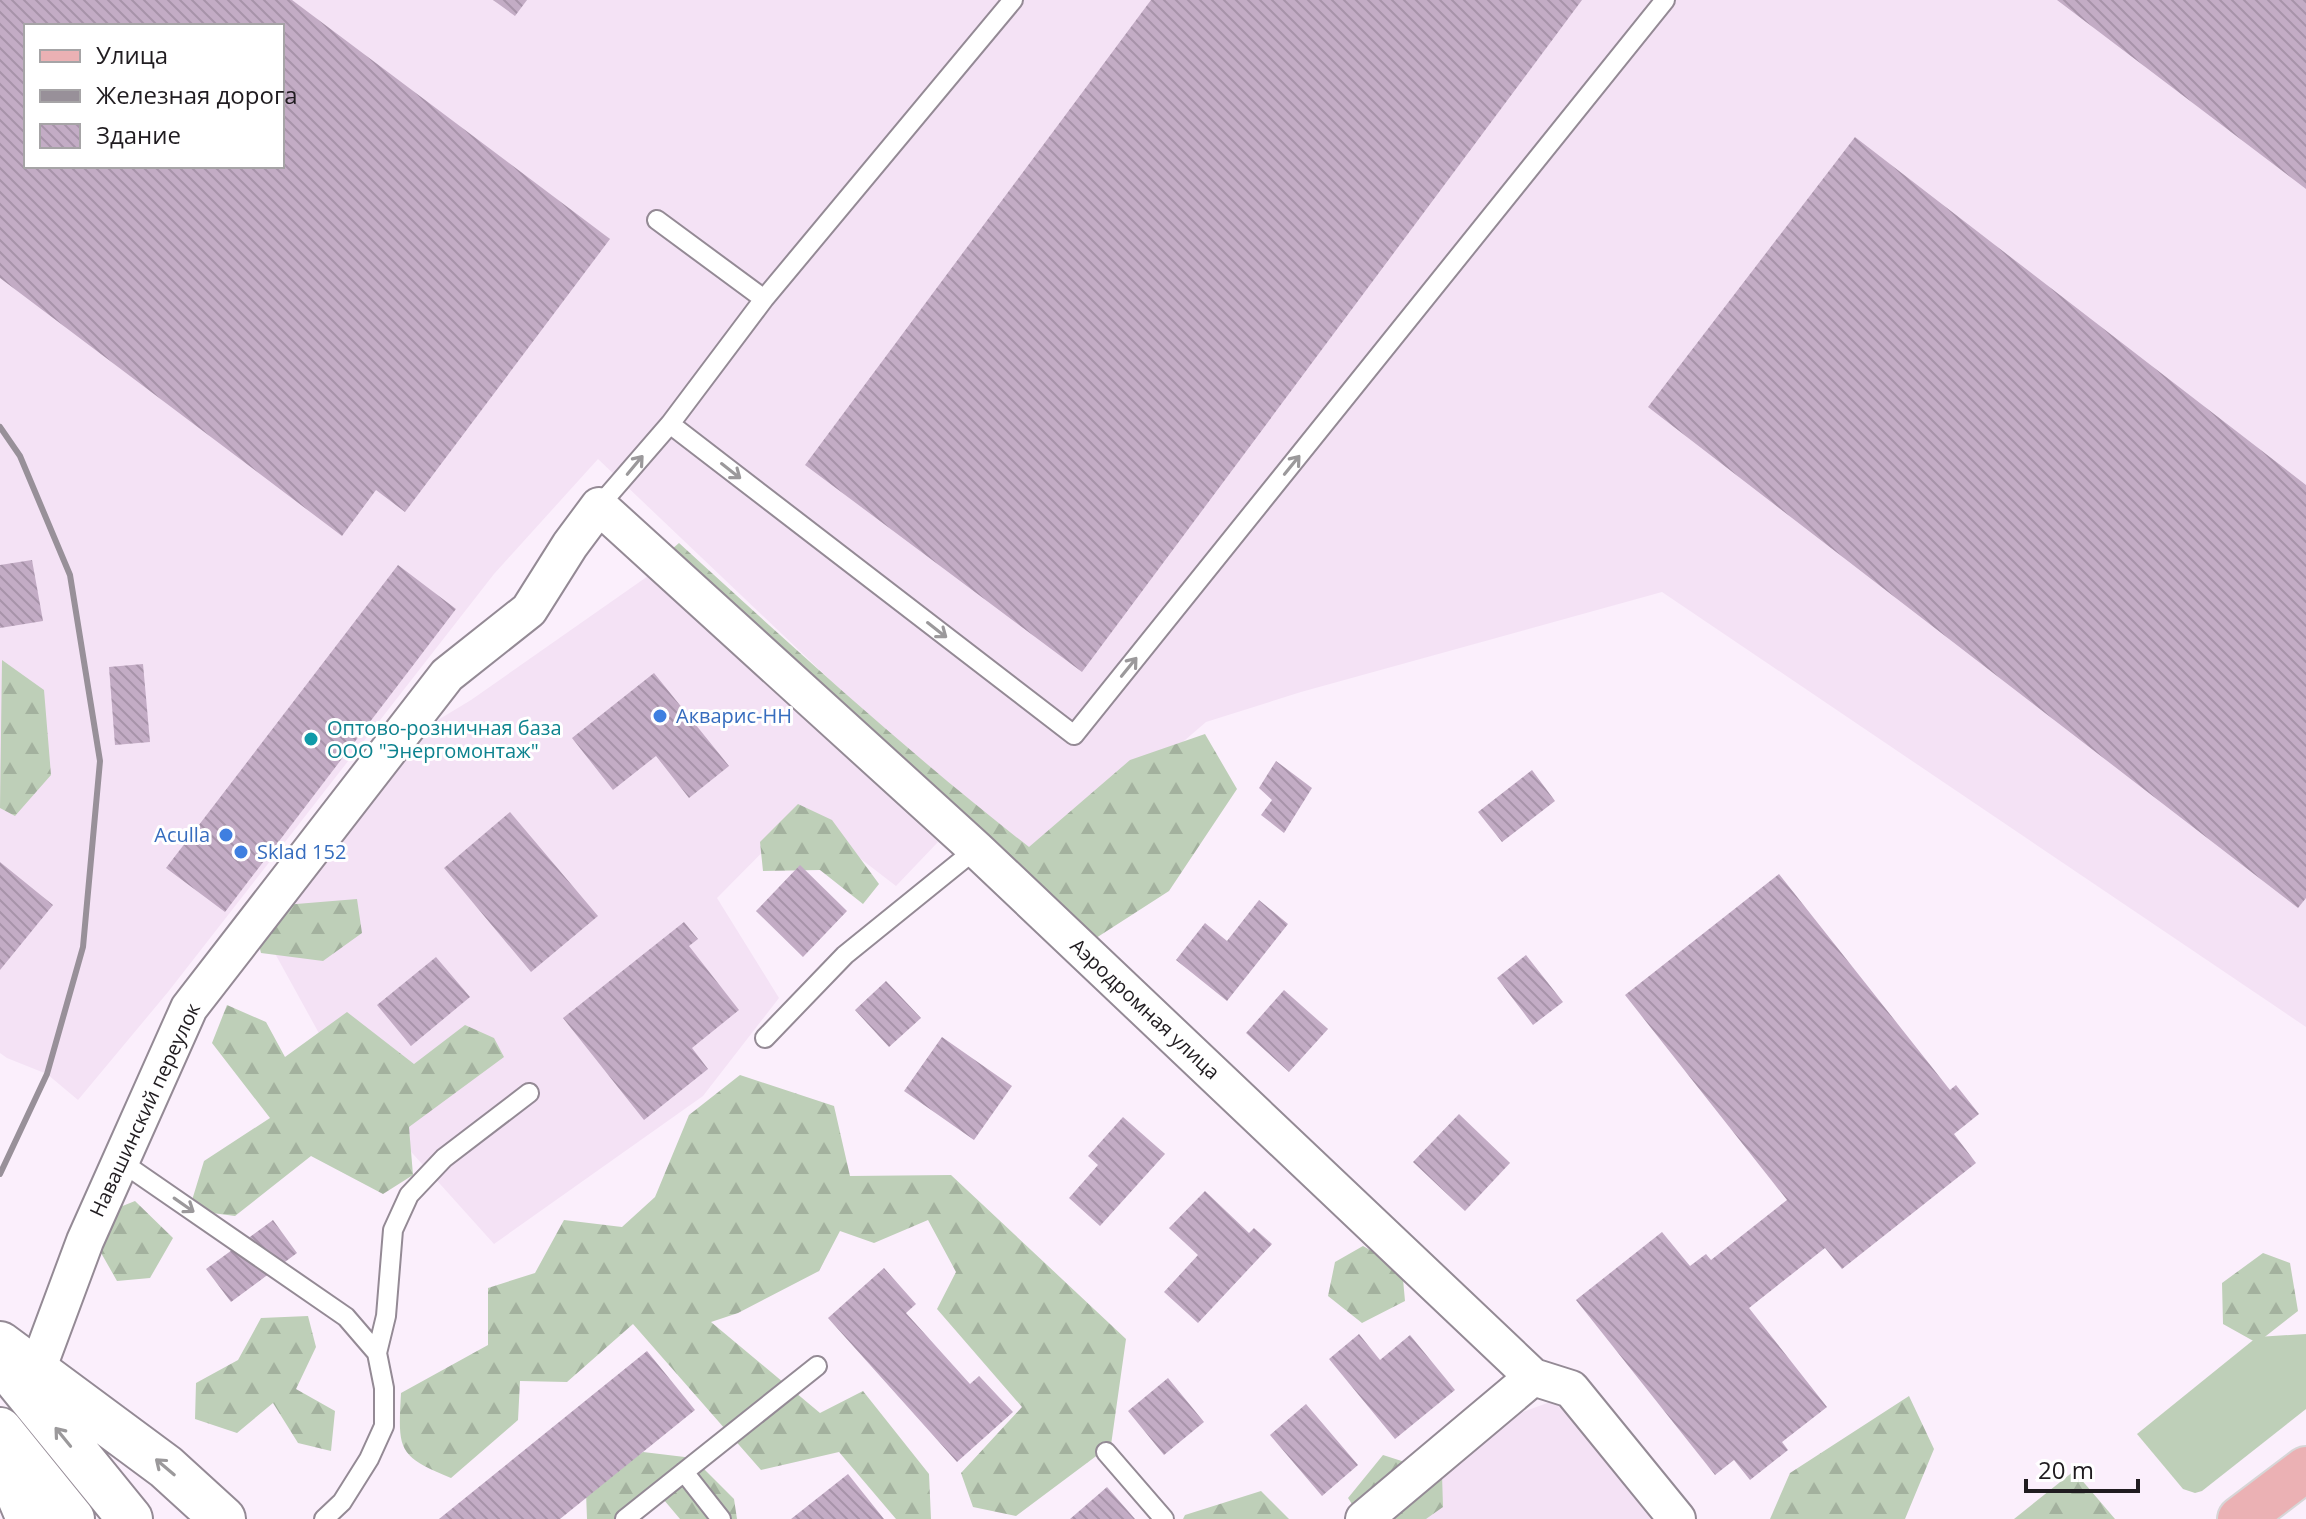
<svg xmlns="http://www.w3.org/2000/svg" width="2306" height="1519" font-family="'Open Sans',sans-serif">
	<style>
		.built { fill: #f4e2f5; fill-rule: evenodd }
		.grass { fill: #becfb8 }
		.forest { fill: url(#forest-firs) }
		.building { fill: url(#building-back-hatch); fill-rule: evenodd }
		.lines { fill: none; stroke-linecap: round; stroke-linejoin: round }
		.service-casing { stroke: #948a95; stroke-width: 22 }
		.minor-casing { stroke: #948a95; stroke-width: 40 }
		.secondary-casing { stroke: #948a95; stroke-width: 48 }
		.primary-casing { stroke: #d7d6d7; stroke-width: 48 }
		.service { stroke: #fff; stroke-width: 18 }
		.minor { stroke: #fff; stroke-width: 36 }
		.secondary { stroke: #fff; stroke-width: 44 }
		.primary { stroke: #ebb1b4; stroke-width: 44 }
		.rail { stroke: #989099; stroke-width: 6 }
		.oneway { stroke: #9b999b }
		.shop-dot { fill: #3f7fe0; stroke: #fff; stroke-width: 3 }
		.culture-dot { fill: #0f9aa8; stroke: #fff; stroke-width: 3 }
		.labels { text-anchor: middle; stroke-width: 6; stroke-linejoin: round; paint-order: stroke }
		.shop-label { font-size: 20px; fill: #366cbe; stroke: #fff; text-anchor: start }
		.culture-label { font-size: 20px; fill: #0d838f; stroke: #fff; text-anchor: start }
		.street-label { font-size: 20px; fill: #201c20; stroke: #fff }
	</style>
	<defs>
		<pattern id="forest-firs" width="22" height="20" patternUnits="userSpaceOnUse" patternTransform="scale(2)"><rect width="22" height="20" fill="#becfb8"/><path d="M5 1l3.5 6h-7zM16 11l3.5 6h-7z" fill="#a3b19e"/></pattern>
		<pattern id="building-back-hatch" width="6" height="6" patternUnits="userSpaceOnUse" patternTransform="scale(2)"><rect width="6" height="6" fill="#c3acc5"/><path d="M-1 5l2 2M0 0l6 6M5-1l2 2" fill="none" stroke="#a793a9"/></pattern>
	</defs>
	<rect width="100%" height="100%" fill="#fbeffc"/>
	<path class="built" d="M0,0H2306V1027L1662,592L1301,692L1206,722L1032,872L598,459L494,574L168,992L78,1100L47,1074L7,1058L0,1053ZM26,26H282V166H26Z
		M648,576L938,842L896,886L801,813L717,898L779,998L703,1096L494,1244L342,1075L267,939L428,726L471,700Z
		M1550,1402L1582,1417L1664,1519H1388L1517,1414Z"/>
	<path class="grass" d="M2306,1334V1409L2202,1491L2195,1493L2183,1489L2137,1434L2257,1337Z"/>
	<path class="forest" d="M679,543C793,647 907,752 1029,847L1130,760L1205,734L1237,789L1169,891L1096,938L664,556Z
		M2,660L44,690L51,775L15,816L0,808Z
		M798,804L832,820L879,884L863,904L820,870L763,871L760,842Z
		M357,899L362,933L323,961L261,953L257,937L284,905Z
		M227,1005L266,1022L285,1057L347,1012L414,1064L465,1025L494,1038L504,1057L409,1127L413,1175L383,1194L311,1156L235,1216L189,1210L204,1161L270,1118L212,1043Z
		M740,1075L834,1106L850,1176L951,1175L1126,1339L1111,1445L1016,1516L973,1507L961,1473L1022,1407L937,1309L956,1272L928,1220L874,1243L840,1231L819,1271L738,1313L711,1322L820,1413L863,1391L929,1474L931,1519H896L839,1452L761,1470L633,1324L567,1382L520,1381L518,1420L451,1478C397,1456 398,1450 401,1393L488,1345V1288L535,1273L564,1220L622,1227L655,1197L689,1115Z
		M135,1201L173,1238L150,1278L117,1281L96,1244L105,1213Z
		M1363,1246L1402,1268L1405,1301L1362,1323L1328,1296L1335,1262Z
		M2263,1253L2290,1263L2298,1311L2257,1343L2223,1324L2222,1283Z
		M308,1316L316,1347L296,1389L335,1411L331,1451L298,1443L273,1403L237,1433L195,1419L196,1383L238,1360L261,1318Z
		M1909,1396L1934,1449L1905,1519H1770L1790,1473Z
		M643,1452L693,1458L734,1499L737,1519H680L664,1500L628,1519H587L586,1492Z
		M1383,1455L1442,1474L1443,1507L1426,1519H1362L1348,1498Z
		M2074,1471L2115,1519H2014Z
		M1261,1491L1289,1519H1183L1185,1515Z"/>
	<path class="building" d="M0,0H292L610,239L405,512L376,490L342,536L0,278ZM26,26H282V166H26Z
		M493,0H527L515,16Z
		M1151,0H1582L1082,672L805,465Z
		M2057,0H2306V189Z
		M1855,137L2306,485V898L2298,908L1648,407Z
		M32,560L43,621L0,628V565Z
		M398,565L456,609L225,912L166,868Z
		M143,664L150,742L115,745L109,667Z
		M654,673L729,766L689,798L656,756L613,790L572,738Z
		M1276,761L1312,788L1284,833L1261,815L1272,800L1259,788Z
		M1532,770L1555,801L1502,842L1478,812Z
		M510,812L598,916L531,972L444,868Z
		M0,862L53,905L0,970Z
		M800,865L847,911L803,957L756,911Z
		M1779,874L1950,1090L1956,1085L1979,1114L1954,1134L1976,1163L1842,1269L1825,1248L1749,1308L1827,1407L1782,1442L1788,1450L1750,1480L1734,1460L1715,1475L1576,1300L1662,1232L1690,1266L1706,1254L1711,1260L1787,1200L1625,995Z
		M1259,900L1288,924L1227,1001L1176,960L1205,923L1227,941Z
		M684,922L698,939L689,946L739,1010L692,1048L708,1069L644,1120L563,1018Z
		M1526,955L1563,1002L1533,1025L1497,978Z
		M436,957L470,997L411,1046L377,1005Z
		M886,981L921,1018L889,1047L855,1010Z
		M1284,990L1328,1029L1289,1072L1246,1033Z
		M942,1037L1012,1086L974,1140L904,1091Z
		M1459,1114L1510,1163L1465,1211L1413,1162Z
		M1123,1117L1165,1154L1100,1226L1069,1198L1098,1165L1088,1156Z
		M1205,1191L1249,1233L1254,1228L1272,1244L1198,1323L1164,1292L1198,1255L1169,1228Z
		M273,1220L297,1253L231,1302L206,1269Z
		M884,1268L916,1304L906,1313L970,1384L979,1376L1013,1412L957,1462L828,1318Z
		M1359,1334L1380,1360L1410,1335L1455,1390L1395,1439L1329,1359Z
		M647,1351L695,1410L560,1519H439Z
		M1168,1378L1204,1422L1164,1455L1128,1411Z
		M1306,1404L1358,1465L1322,1496L1270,1435Z
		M848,1474L884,1519H791Z
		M1107,1487L1135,1519H1070Z"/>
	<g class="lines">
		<defs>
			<path id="service" d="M657,220L764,299L1013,0
				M670,424L1074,735L1665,0
				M599,506L670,424L764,299
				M765,1038L845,955L976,849
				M120,1161L346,1317L377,1353
				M1106,1452L1164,1519
				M684,1472L721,1519
				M324,1519L342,1502L369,1459L384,1426V1388L377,1353L386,1316L393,1230L409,1195L444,1158L529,1093
				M625,1519L817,1366"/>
			<path id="minor" d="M37,1370L85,1241L189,1008L447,675L529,610L570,545L599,506L976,849L1533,1377L1571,1389L1677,1519
				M1364,1519L1533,1377"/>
			<path id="secondary" d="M0,1344L166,1467L223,1519
				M8,1369L130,1519
				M0,1430L72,1519
				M0,1460L15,1486L29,1519"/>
			<path id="primary" d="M2240,1519L2306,1469"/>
		</defs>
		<use href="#service" class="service-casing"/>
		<use href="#minor" class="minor-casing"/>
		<use href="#secondary" class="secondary-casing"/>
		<use href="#primary" class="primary-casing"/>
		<use href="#service" class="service"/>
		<use href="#minor" class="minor"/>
		<use href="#secondary" class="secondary"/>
		<use href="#primary" class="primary"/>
		<path class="rail" d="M0,427L20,456L70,575L100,761L83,947L47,1074L0,1174"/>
	</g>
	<defs><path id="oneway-shaft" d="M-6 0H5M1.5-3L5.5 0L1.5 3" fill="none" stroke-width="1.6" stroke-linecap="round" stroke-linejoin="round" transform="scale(2)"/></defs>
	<g class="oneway">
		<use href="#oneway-shaft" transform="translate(635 465) rotate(-50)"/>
		<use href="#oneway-shaft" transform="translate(1292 465) rotate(-51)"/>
		<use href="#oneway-shaft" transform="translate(731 471) rotate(38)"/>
		<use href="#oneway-shaft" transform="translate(937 630) rotate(38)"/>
		<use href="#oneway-shaft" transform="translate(1129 667) rotate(-51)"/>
		<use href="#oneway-shaft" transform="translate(184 1205) rotate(35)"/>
		<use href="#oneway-shaft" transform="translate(63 1437) rotate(-129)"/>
		<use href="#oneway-shaft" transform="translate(165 1467) rotate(-140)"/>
	</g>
	<g class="shop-dot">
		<circle cx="660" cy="716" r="8"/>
		<circle cx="226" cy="835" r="8"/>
		<circle cx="241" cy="852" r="8"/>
	</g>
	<circle class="culture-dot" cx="311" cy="739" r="8"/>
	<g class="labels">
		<g class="shop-label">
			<text x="676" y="723">Акварис-НН</text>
			<text x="210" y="842" text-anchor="end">Aculla</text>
			<text x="257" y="859">Sklad 152</text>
		</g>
		<g class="culture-label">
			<text x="327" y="735">Оптово-розничная база<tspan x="327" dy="23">ООО "Энергомонтаж"</tspan></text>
		</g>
		<g class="street-label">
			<text transform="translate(1145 1009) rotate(43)" y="7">Аэродромная улица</text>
			<text transform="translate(145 1110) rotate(-65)" y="7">Навашинский переулок</text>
		</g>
	</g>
	<rect x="24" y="24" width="260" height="144" fill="#ffffff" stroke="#a6a4a6" stroke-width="2"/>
	<rect x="40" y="50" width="40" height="12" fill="#ebb1b4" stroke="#a6a4a6" stroke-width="2"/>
	<text x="96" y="64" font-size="24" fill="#201c20">Улица</text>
	<rect x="40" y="90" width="40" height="12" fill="#989099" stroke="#a6a4a6" stroke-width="2"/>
	<text x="96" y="104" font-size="24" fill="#201c20">Железная дорога</text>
	<rect x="40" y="124" width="40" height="24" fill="url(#building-back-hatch)" stroke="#a6a4a6" stroke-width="2"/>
	<text x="96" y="144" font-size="24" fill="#201c20">Здание</text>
	<path d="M2026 1479v12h112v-12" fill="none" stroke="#201c20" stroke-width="4"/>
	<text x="2038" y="1479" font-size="24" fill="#201c20" stroke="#ffffff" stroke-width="6" paint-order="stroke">20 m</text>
</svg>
